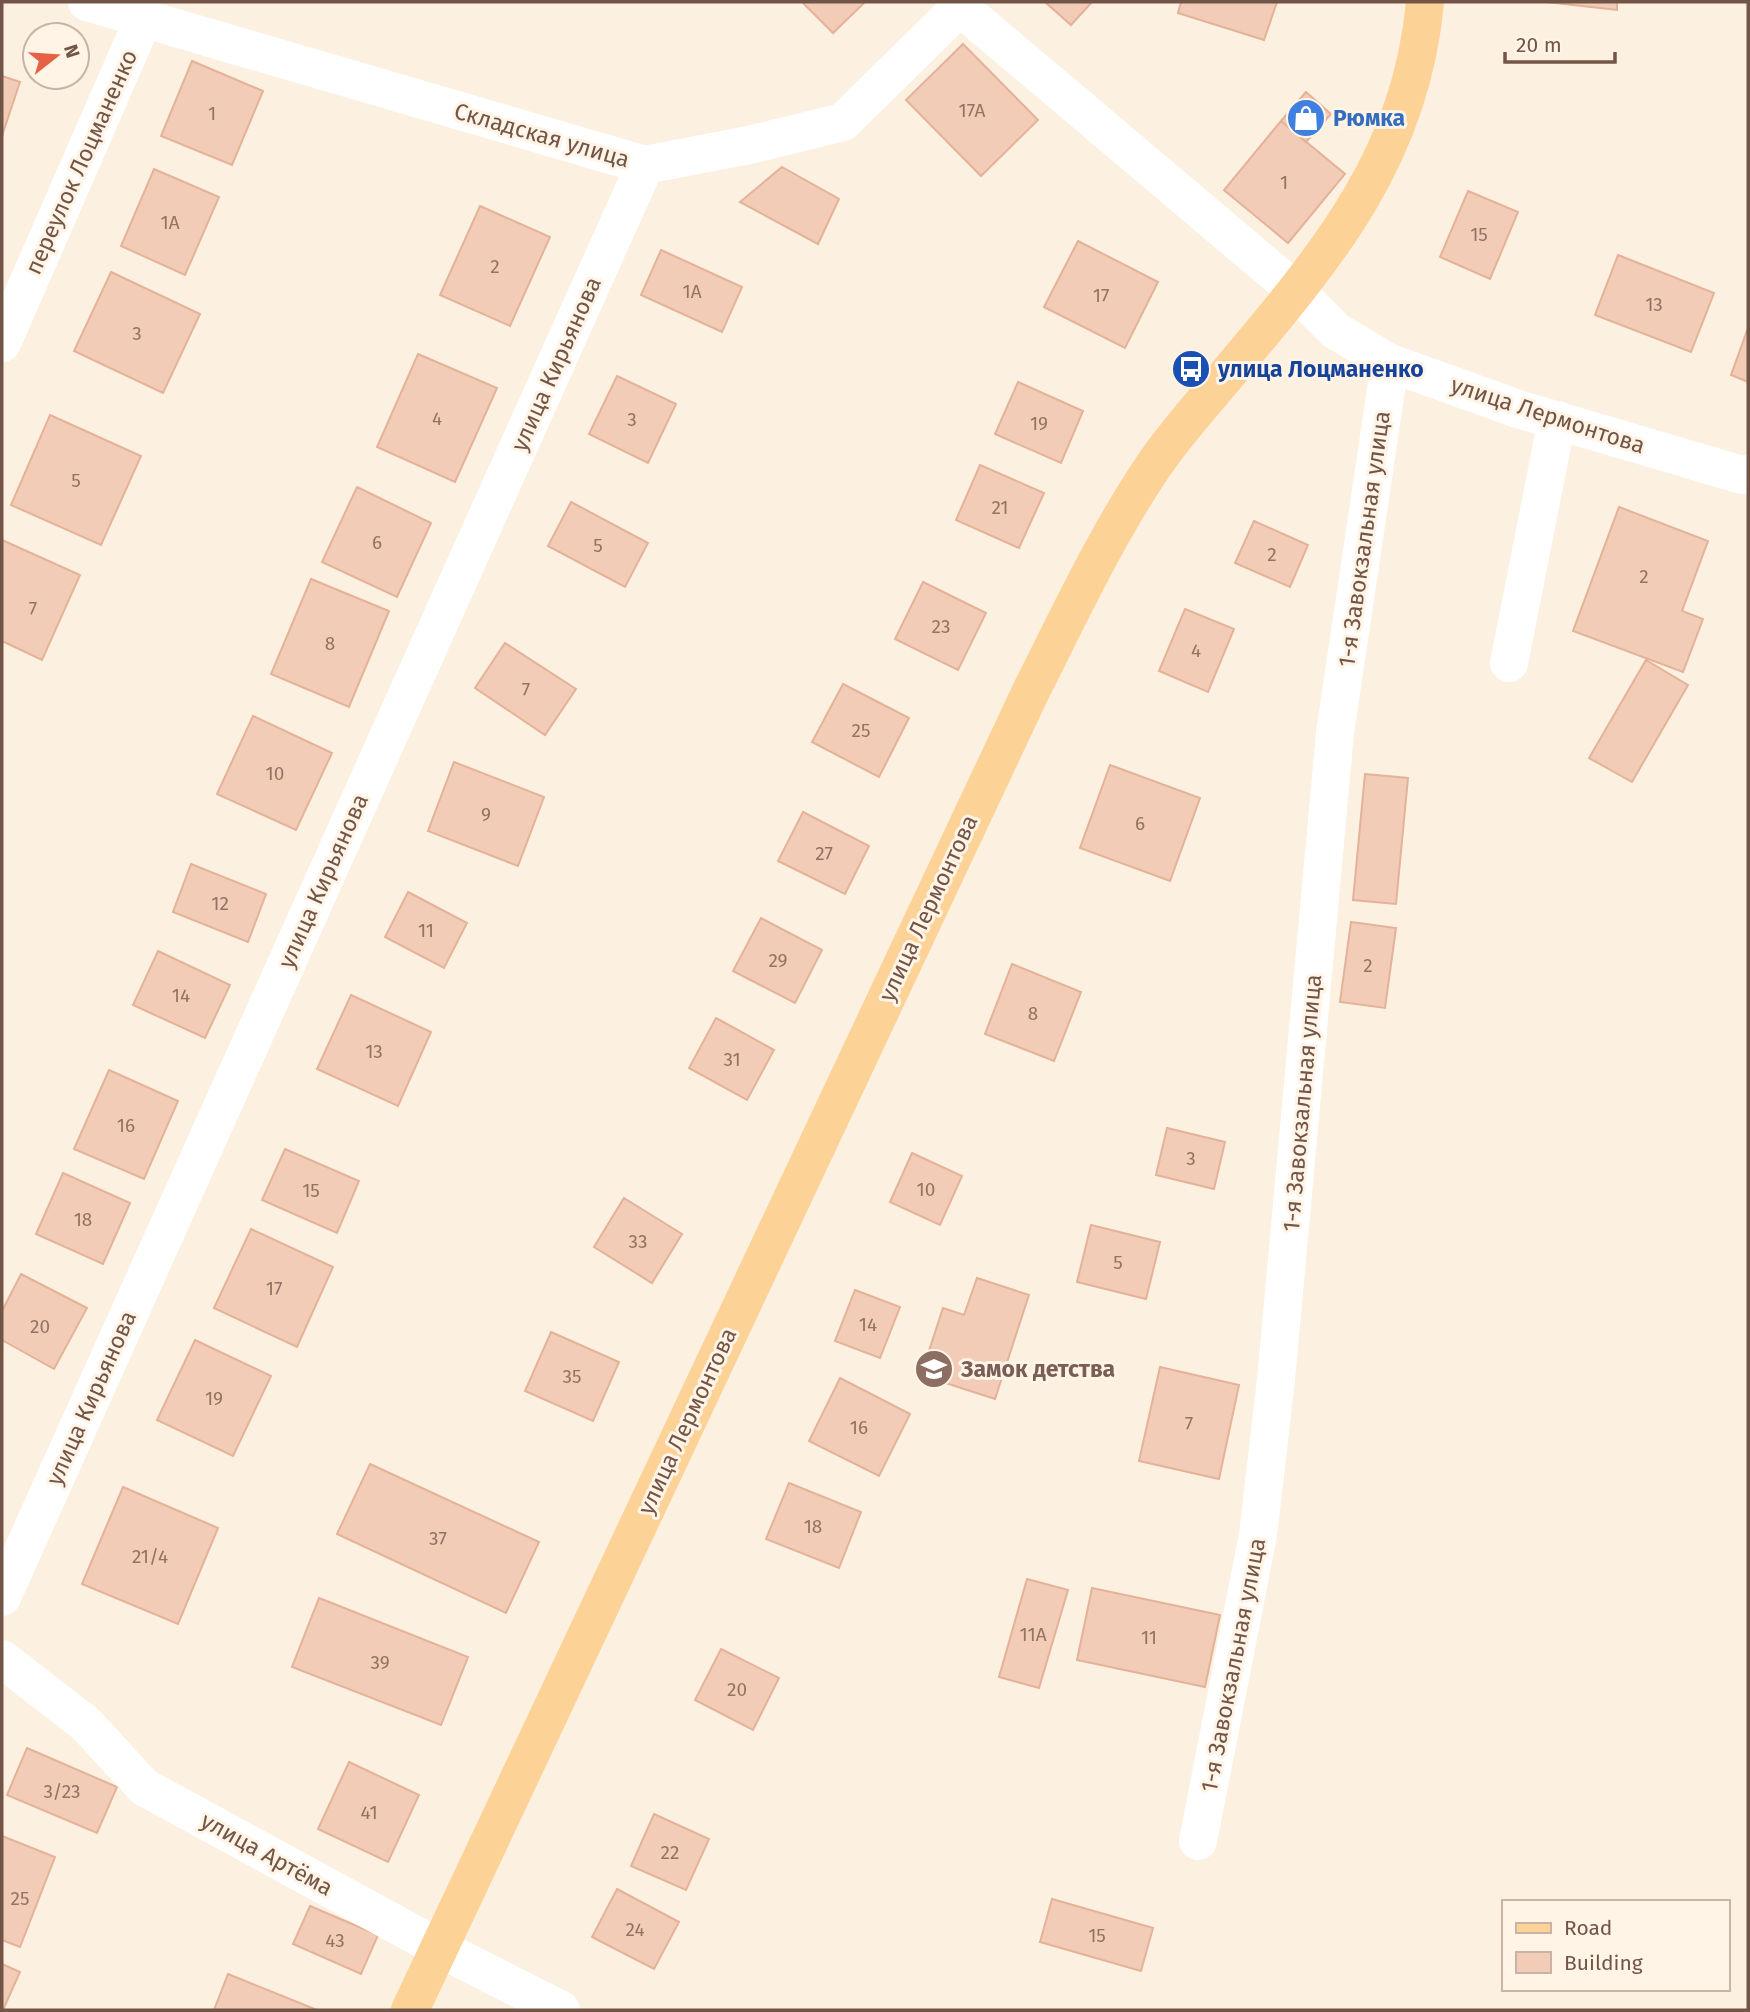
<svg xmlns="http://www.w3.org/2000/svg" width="1750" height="2012" font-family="'Fira Sans',sans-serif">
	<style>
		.building { fill: #f2ccb7; stroke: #e4b298; stroke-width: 2 }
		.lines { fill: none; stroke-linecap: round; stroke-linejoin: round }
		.minor { stroke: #fff; stroke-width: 38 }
		.major { stroke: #fcd297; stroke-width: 38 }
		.labels { text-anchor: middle; stroke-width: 6; stroke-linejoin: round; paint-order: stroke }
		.number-label { font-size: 19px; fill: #937363 }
		.shop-label { font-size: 23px; font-weight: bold; fill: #366cbe; stroke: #fff4e6; text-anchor: start }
		.street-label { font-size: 23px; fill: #735547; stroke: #fff4e6 }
		.transit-label { font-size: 23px; font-weight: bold; fill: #164399; stroke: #fff4e6; text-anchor: start }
		.education-label { font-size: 23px; font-weight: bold; fill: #785e54; stroke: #fff4e6; text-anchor: start }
	</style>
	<rect width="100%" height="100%" fill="#fcf0e0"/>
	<path class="building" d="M802,2H865L833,33Z
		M1045,2H1092L1071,25Z
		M1181,2H1277L1264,40L1178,13Z
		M1546,2H1617V10Z
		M963,44L1038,120L981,176L906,100Z
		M192,61L263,91L232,165L161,136Z
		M2,76L20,82L2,136Z
		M1306,92L1331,114L1306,142L1281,121Z
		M1281,121L1345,174L1288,243L1224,190Z
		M782,167L839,199L818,244L740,202Z
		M154,169L219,197L185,275L121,246Z
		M1468,191L1518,212L1490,279L1440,257Z
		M480,206L550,237L510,326L440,295Z
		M1078,241L1158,282L1125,348L1044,307Z
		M661,250L742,287L722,332L641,295Z
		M1618,255L1714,293L1691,352L1595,315Z
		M111,272L200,314L163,393L74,351Z
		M1748,328V382L1731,375Z
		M418,354L497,388L455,482L377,447Z
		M617,376L676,404L648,463L589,434Z
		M1018,382L1083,411L1061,463L995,434Z
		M50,415L141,456L101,545L11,505Z
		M980,465L1044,493L1019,548L956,520Z
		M357,487L431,523L397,597L322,562Z
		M571,502L648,543L625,587L548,546Z
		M1619,507L1708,541L1682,611L1703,619L1683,672L1573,631Z
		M1254,521L1308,545L1290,587L1235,563Z
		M2,540L80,575L42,660L2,641Z
		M311,579L389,611L349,707L271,674Z
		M923,582L986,613L958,670L895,639Z
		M1185,609L1234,629L1208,692L1159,671Z
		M505,643L576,689L545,735L475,688Z
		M1646,660L1688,685L1632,782L1589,758Z
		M843,684L909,718L879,777L812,742Z
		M253,716L332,753L296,830L217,794Z
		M454,762L544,797L518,866L428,831Z
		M1110,765L1200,798L1170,881L1080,848Z
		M1365,774L1408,778L1396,904L1353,900Z
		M803,812L869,846L845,894L778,861Z
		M191,864L266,894L248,942L173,912Z
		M408,892L467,923L444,968L385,937Z
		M761,918L822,950L795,1003L733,971Z
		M1351,922L1396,928L1385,1008L1340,1002Z
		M158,951L230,985L205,1038L133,1005Z
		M1012,964L1081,992L1054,1061L985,1034Z
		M351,995L431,1032L398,1106L317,1069Z
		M716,1018L774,1050L747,1100L689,1068Z
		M109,1070L178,1101L144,1179L74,1149Z
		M1167,1128L1225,1142L1214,1189L1156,1175Z
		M285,1149L359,1181L337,1233L262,1200Z
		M912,1153L962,1176L940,1225L890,1202Z
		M63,1173L130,1203L103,1264L36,1234Z
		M624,1198L682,1234L652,1283L594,1247Z
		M1091,1225L1160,1242L1146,1299L1077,1282Z
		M251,1229L333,1267L297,1347L214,1308Z
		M21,1274L87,1308L54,1369L2,1340V1311Z
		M977,1278L1029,1295L995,1399L921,1375L943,1308L964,1315Z
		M855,1290L900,1307L880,1358L835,1341Z
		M551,1332L619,1362L593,1421L525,1391Z
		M195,1340L271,1376L233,1456L157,1420Z
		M1160,1367L1239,1385L1219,1479L1139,1461Z
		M840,1378L910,1414L879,1476L809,1441Z
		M370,1464L539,1542L506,1613L337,1534Z
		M789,1483L861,1512L839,1568L766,1539Z
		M123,1487L218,1528L178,1624L82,1584Z
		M1027,1579L1068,1590L1039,1688L999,1677Z
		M1092,1588L1220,1615L1205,1687L1077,1660Z
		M319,1598L468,1657L441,1725L292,1667Z
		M721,1649L779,1678L753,1730L695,1700Z
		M27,1748L117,1787L97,1833L7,1795Z
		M349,1762L419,1795L388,1862L318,1829Z
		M654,1814L709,1839L686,1890L631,1866Z
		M2,1836L55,1857L20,1947L2,1940Z
		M617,1889L679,1922L654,1969L592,1937Z
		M1052,1899L1153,1928L1141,1971L1040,1942Z
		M310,1906L378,1935L361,1974L293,1944Z
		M2,1964L20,1972L3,2010H2Z
		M228,1974L317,2010H214Z"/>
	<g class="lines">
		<path class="minor" d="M87,2L645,165L749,145L843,122L960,7
			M954,2L1296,291L1336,331L1390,363L1518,409L1742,475L1748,474
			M2,343L143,20
			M1509,663L1557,420
			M2,1597L645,165
			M2,1659L86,1724L144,1787L441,1949L561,2010
			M1198,1841L1258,1535L1276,1380L1335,733L1390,363"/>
		<path class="major" d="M410,2010L1031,691C1069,616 1105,538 1152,468C1176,432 1207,399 1235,365C1330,252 1411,155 1425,2"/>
	</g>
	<defs>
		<symbol id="shop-disc" viewBox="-11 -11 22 22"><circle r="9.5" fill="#3f7fe0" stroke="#fff4e6"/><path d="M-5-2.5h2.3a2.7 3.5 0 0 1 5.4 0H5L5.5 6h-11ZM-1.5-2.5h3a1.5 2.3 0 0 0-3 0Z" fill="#fff"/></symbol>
		<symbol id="bus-disc" viewBox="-11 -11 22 22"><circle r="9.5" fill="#1a4fb4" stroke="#fff4e6"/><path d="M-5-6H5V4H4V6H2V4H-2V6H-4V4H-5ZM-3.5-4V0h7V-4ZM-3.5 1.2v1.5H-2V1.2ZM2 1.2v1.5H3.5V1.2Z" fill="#fff"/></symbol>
		<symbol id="school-disc" viewBox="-11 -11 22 22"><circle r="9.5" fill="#8d6e63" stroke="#fff4e6"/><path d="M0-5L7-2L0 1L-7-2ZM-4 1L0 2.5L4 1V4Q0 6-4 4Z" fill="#fff"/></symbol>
	</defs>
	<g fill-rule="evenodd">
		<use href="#shop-disc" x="1284" y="96" width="44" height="44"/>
		<use href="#bus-disc" x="1169" y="347" width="44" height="44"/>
		<use href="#school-disc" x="912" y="1347" width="44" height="44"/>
	</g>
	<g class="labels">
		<g class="number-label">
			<text x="972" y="117">17А</text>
			<text x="212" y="120">1</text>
			<text x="1284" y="189">1</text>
			<text x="170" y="229">1А</text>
			<text x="1479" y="241">15</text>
			<text x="495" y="273">2</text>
			<text x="692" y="298">1А</text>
			<text x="1101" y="302">17</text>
			<text x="1654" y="311">13</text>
			<text x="137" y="340">3</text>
			<text x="437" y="425">4</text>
			<text x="632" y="426">3</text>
			<text x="1039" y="430">19</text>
			<text x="76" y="487">5</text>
			<text x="1000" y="514">21</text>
			<text x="377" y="549">6</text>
			<text x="598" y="552">5</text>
			<text x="1272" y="561">2</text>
			<text x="1644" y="583">2</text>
			<text x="33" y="615">7</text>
			<text x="941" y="633">23</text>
			<text x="330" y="650">8</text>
			<text x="1196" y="657">4</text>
			<text x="526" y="696">7</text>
			<text x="861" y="737">25</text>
			<text x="275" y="780">10</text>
			<text x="486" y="821">9</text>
			<text x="1140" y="830">6</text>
			<text x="824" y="860">27</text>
			<text x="220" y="910">12</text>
			<text x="426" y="937">11</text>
			<text x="778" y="967">29</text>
			<text x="1368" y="972">2</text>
			<text x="181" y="1002">14</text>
			<text x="1033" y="1020">8</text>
			<text x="374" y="1058">13</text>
			<text x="732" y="1066">31</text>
			<text x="126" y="1132">16</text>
			<text x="1191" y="1165">3</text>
			<text x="926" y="1196">10</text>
			<text x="311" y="1197">15</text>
			<text x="83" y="1226">18</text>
			<text x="638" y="1248">33</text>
			<text x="1118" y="1269">5</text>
			<text x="274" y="1295">17</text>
			<text x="868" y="1331">14</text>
			<text x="40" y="1333">20</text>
			<text x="572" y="1383">35</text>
			<text x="214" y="1405">19</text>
			<text x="1189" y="1430">7</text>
			<text x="859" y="1434">16</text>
			<text x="813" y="1533">18</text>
			<text x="438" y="1545">37</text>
			<text x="150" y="1563">21/4</text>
			<text x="1033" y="1641">11А</text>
			<text x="1149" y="1644">11</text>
			<text x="380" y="1669">39</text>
			<text x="737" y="1696">20</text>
			<text x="62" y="1798">3/23</text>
			<text x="369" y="1819">41</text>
			<text x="670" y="1859">22</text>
			<text x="20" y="1905">25</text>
			<text x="635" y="1936">24</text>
			<text x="1097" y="1942">15</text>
			<text x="335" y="1947">43</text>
		</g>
		<g class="shop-label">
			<text x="1333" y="126">Рюмка</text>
		</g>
		<g class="street-label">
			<text transform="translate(542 135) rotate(16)" y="8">Складская улица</text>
			<text transform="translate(81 162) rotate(-66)" y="8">переулок Лоцманенко</text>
			<text transform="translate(556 364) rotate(-66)" y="8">улица Кирьянова</text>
			<text transform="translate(1548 415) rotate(18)" y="8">улица Лермонтова</text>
			<text transform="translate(1364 539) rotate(-82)" y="8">1-я Завокзальная улица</text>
			<text transform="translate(323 881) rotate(-66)" y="8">улица Кирьянова</text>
			<text transform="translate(928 908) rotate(-65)" y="8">улица Лермонтова</text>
			<text transform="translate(1302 1103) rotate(-85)" y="8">1-я Завокзальная улица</text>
			<text transform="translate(91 1398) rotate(-66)" y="8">улица Кирьянова</text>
			<text transform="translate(687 1421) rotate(-65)" y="8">улица Лермонтова</text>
			<text transform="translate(1233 1665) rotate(-79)" y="8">1-я Завокзальная улица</text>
			<text transform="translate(267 1854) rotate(29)" y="8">улица Артёма</text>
		</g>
		<g class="transit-label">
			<text x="1218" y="377">улица Лоцманенко</text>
		</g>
		<g class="education-label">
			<text x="961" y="1377">Замок детства</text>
		</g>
	</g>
	<rect width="1750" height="2012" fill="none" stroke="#735547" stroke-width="7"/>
	<rect x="1502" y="1900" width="228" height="91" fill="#fff4e6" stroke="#c7b4a6" stroke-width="2"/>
	<rect x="1516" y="1923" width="35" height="10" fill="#fcd297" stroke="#c7b4a6" stroke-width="2"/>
	<text x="1564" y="1935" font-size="21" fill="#735547">Road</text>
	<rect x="1516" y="1952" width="35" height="21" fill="#f2ccb7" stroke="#c7b4a6" stroke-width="2"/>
	<text x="1564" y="1970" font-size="21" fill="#735547">Building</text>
	<g transform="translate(56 56) rotate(73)"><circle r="33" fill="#fff4e6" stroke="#c7b4a6" stroke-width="2"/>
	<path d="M0-5L12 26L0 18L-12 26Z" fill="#e76244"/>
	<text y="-10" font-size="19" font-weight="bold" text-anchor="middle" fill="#735547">N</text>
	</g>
	<path d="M1505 52v10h110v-10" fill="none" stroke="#735547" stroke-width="3.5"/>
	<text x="1516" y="52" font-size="21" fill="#735547" stroke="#fff4e6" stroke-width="5" paint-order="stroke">20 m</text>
</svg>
